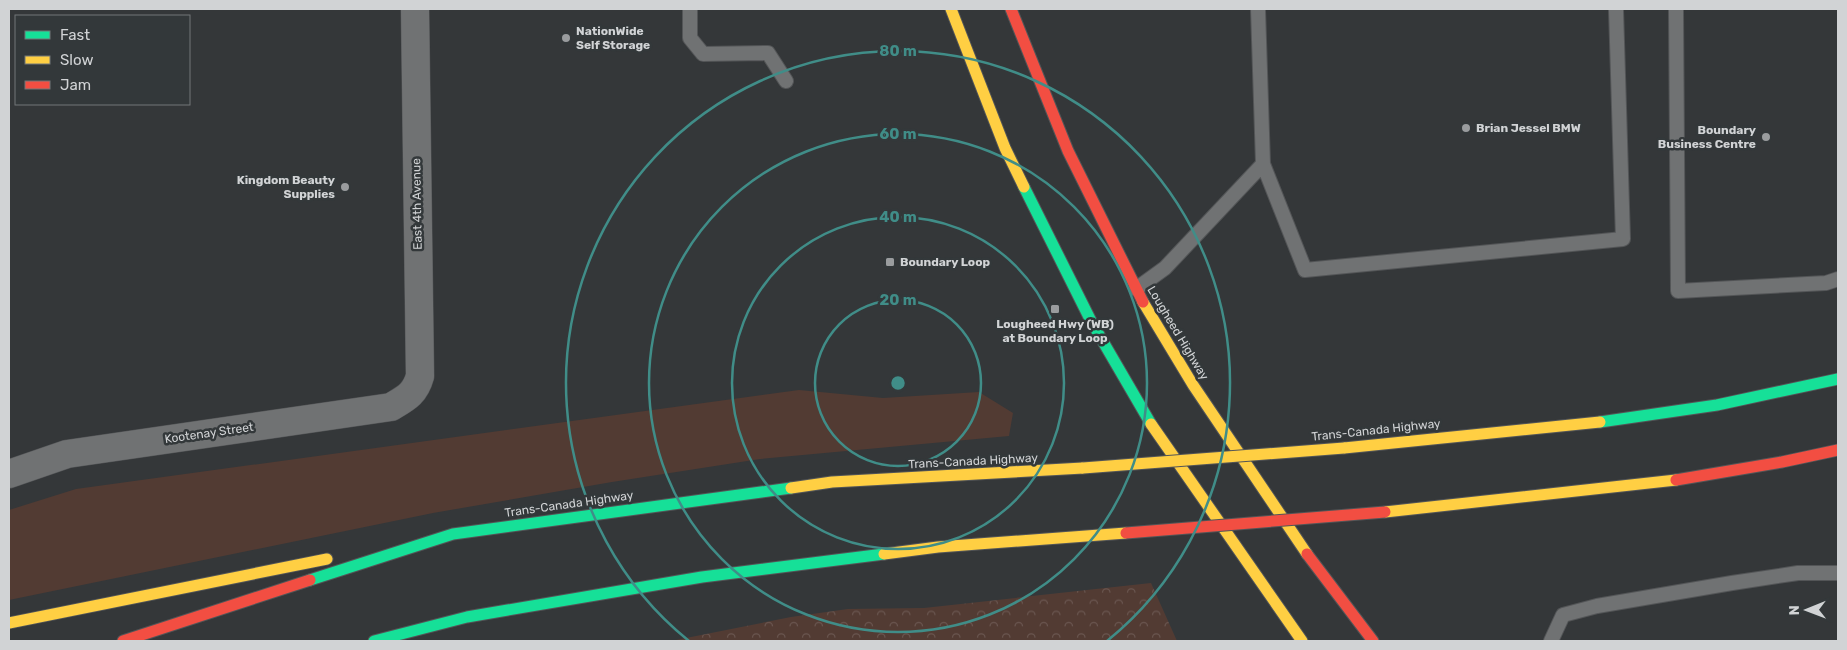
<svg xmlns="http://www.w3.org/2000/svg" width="1847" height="650" font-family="Rubik,sans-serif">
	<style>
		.green { fill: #523b33 }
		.forest { fill: url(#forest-crowns) }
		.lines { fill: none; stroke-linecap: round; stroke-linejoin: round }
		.lane-casing { stroke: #535557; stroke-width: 16 }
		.street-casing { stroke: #535557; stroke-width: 29 }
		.fast-casing { stroke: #535557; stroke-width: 13 }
		.slow-casing { stroke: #535557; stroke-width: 13 }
		.jam-casing { stroke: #535557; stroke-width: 13 }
		.lane { stroke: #707273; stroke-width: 14 }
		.street { stroke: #707273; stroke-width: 28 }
		.fast { stroke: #16e098; stroke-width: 11 }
		.slow { stroke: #ffcf43; stroke-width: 11 }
		.jam { stroke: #f24e42; stroke-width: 11 }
		.slow-bridge-casing { stroke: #535557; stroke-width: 13; stroke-linecap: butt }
		.jam-bridge-casing { stroke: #535557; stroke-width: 13; stroke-linecap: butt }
		.slow-bridge { stroke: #ffcf43; stroke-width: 11 }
		.jam-bridge { stroke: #f24e42; stroke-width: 11 }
		.ring { fill: none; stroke: #408d88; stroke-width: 2.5 }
		.poi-dot { fill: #9a9c9e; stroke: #33383a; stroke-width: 2 }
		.labels { text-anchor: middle; stroke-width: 5; stroke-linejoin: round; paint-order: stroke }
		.poi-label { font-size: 12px; font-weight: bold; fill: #d1d3d5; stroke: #33383a; text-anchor: start }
		.street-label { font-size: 12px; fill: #d1d3d5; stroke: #33383a }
		.centre { fill: #408d88; stroke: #33383a; stroke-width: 2.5 }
		.ring-label { font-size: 15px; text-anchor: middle; font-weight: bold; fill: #408d88; stroke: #33383a; stroke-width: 5; stroke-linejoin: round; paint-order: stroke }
	</style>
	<defs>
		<pattern id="forest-crowns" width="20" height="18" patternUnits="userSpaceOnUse" patternTransform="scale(1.25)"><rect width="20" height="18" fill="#523b33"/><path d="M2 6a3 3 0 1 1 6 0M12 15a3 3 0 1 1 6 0" fill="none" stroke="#6a5650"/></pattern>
	</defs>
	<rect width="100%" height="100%" fill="#343739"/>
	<path class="green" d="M799,390L883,398L979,392L1013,413L1009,436L760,459L612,482L433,513L9,600V510L76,489Z"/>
	<path class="forest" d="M1151,583L1177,641H671L791,617L848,609L924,608Z"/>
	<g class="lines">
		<defs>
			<path id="lane" d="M690,9V38L703,54L768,53L786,81
				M1676,9L1678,291L1826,283L1838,279
				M1263,164L1305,270L1623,239L1616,9
				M1136,289L1165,268L1263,164L1258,9
				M1551,641L1563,615L1597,606L1732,583L1798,573H1838"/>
			<path id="street" d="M9,474L67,454L391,407C406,398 415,394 420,376L415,9"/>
			<path id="fast" d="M1024,187L1091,321L1151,424
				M1600,422L1717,405L1838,379
				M310,580L453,534L791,488
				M374,641L467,617L702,577L884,554"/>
			<path id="slow" d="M951,9L1005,148L1024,187
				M1143,302L1193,385L1307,554
				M1151,424L1302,641
				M1344,448L1600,422
				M791,488L832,482L1083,468
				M1385,512L1676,480
				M884,554L938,547L1126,533
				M9,623L327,559"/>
			<path id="jam" d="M1011,9L1068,151L1143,302
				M1676,480L1782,462L1838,450
				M1307,554L1373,641
				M123,641L310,580"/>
		</defs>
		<use href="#lane" class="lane-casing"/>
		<use href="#street" class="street-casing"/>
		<use href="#fast" class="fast-casing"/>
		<use href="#slow" class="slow-casing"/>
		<use href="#jam" class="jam-casing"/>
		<use href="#lane" class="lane"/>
		<use href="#street" class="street"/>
		<use href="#fast" class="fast"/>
		<use href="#slow" class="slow"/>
		<use href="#jam" class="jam"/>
		<defs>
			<path id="slow-bridge" d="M1083,468L1344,448"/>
			<path id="jam-bridge" d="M1126,533L1385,512"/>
		</defs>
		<use href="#slow-bridge" class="slow-bridge-casing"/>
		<use href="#jam-bridge" class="jam-bridge-casing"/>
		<use href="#slow-bridge" class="slow-bridge"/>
		<use href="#jam-bridge" class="jam-bridge"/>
	</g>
	<g class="ring">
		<circle cx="898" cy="383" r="83"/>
		<circle cx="898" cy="383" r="166"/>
		<circle cx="898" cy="383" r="249"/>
		<path d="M689 641A332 332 0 1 1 1107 641"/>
	</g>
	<g class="poi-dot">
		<circle cx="566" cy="38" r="5"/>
		<circle cx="1466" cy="128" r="5"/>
		<circle cx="1766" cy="137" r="5"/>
		<circle cx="345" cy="187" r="5"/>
		<rect x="885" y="257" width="10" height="10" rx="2.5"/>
		<rect x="1050" y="304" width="10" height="10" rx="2.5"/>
	</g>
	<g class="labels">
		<g class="poi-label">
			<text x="576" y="35">NationWide<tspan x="576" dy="14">Self Storage</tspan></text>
			<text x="1476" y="132">Brian Jessel BMW</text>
			<text x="1756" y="134" text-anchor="end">Boundary<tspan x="1756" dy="14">Business Centre</tspan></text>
			<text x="335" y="184" text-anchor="end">Kingdom Beauty<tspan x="335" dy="14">Supplies</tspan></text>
			<text x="900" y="266">Boundary Loop</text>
			<text x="1055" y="328" text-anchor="middle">Lougheed Hwy (WB)<tspan x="1055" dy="14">at Boundary Loop</tspan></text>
		</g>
		<g class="street-label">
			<text transform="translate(417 204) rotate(-91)" y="4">East 4th Avenue</text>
			<text transform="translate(1178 333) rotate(59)" y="4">Lougheed Highway</text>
			<text transform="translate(1376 430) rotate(-6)" y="4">Trans-Canada Highway</text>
			<text transform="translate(209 433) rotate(-8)" y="4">Kootenay Street</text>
			<text transform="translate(973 461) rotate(-3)" y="4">Trans-Canada Highway</text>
			<text transform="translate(569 504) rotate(-8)" y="4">Trans-Canada Highway</text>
		</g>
	</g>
	<circle cx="898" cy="383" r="8" class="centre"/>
	<g class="ring-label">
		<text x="898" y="56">80 m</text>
		<text x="898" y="139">60 m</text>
		<text x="898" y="222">40 m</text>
		<text x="898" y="305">20 m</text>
	</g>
	<rect width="1847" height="650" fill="none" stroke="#d1d3d5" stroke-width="20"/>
	<rect x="15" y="15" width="175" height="90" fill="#33383a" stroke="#727678"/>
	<rect x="25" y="31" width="25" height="8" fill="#16e098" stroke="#727678"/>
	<text x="60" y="40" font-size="15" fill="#d1d3d5">Fast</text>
	<rect x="25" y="56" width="25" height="8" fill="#ffcf43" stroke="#727678"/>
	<text x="60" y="65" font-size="15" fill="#d1d3d5">Slow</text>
	<rect x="25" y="81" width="25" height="8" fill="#f24e42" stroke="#727678"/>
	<text x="60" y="90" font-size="15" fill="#d1d3d5">Jam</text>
	<g transform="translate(1807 610) rotate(269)" stroke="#33383a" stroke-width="4" paint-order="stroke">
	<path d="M0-4L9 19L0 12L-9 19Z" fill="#d1d3d5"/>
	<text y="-8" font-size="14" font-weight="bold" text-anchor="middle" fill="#d1d3d5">N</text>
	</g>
</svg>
